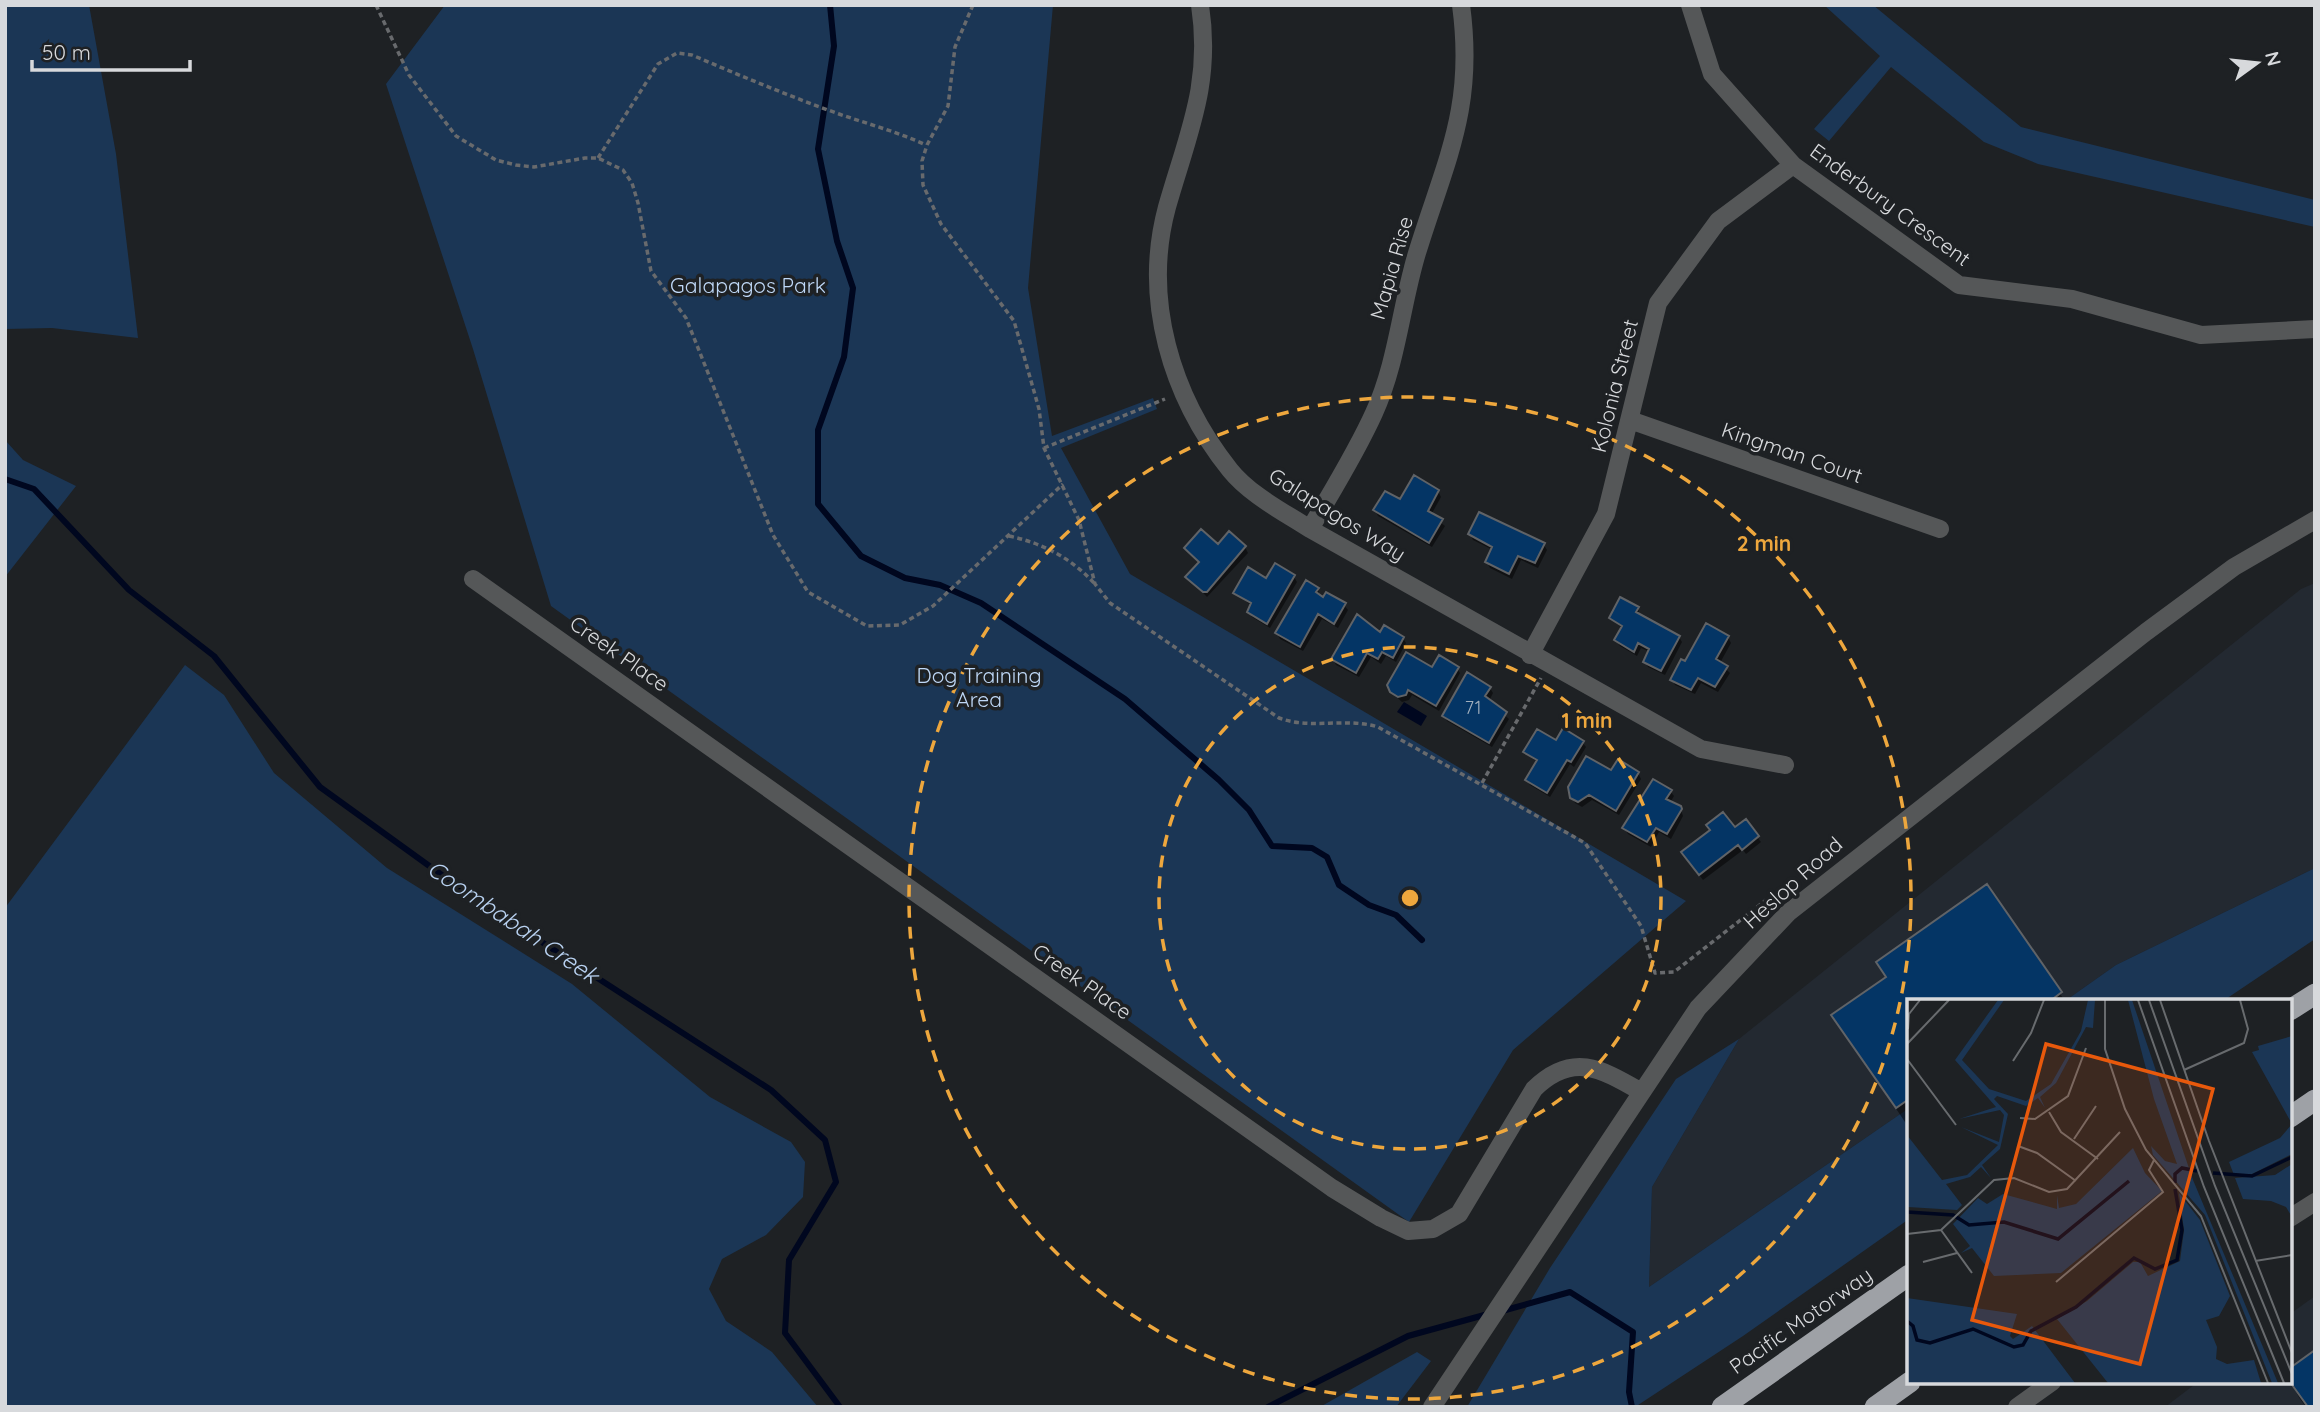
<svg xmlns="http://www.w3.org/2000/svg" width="2320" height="1412" font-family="Quicksand,sans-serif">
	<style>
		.built { fill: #232931 }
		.green { fill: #1b3655 }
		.water { fill: #00071f }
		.shadow { fill: #0007 }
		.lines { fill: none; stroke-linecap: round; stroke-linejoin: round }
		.stream { stroke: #00071f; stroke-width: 6 }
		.building { fill: #043565; stroke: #606367; stroke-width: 2 }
		.path { stroke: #686a6d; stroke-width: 3.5; stroke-dasharray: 5 3.5; stroke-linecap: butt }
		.minor { stroke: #555758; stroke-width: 18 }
		.highway { stroke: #9ea1a6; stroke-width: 21 }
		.ring { fill: none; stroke: #eea73d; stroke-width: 3.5; stroke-dasharray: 12 9 }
		.labels { text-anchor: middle; stroke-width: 7; stroke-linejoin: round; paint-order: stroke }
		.number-label { font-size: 18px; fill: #a2b0be }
		.street-label { font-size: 21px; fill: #d7d9dc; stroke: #1e2124 }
		.park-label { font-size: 21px; fill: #bfd8f7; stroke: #1e2124 }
		.water-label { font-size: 23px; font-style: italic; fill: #b8d1f0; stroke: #1e2124 }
		.inset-river { fill: none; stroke: #00071f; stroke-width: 3.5 }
		.inset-road { fill: none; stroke: #686b6e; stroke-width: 2 }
		.view { fill: #e8590c; fill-opacity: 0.15; stroke: #e8590c; stroke-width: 3.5 }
		.inset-edge { fill: none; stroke: #d7d9dc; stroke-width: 3.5 }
		.centre { fill: #eea73d; stroke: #1e2124; stroke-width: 3.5 }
		.ring-label { font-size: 21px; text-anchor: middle; font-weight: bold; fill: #eea73d; stroke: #1e2124; stroke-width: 7; stroke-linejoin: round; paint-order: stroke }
	</style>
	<rect width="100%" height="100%" fill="#1e2124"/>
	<path class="built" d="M2315,583V868L2116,965L2065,1001H1909V1108L1649,1287L1652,1187L1739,1039L2301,589Z
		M2315,1296V1407H2165L2198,1382H2290V1314Z"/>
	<path class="green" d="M5,5H89L116,154L138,338L52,328L5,329Z
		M445,5H1053L1028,288L1052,436L1153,398L1157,409L1061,448L1130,574L1686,901L1513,1050L1409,1222L551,606L473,349L386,84Z
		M1824,5H1873L2021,127L2315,200V227L2038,164L1984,142L1891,67L1829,141L1814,129L1880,56Z
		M5,440L23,460L76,486L5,577Z
		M185,665L224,695L274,773L387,868L572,984L710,1097L791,1142L805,1162L803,1197L766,1235L722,1259L709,1289L726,1321L772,1352L818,1407H5V908Z
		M2315,868V939L2223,1001H2065L2116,965Z
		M1739,1039L1652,1187L1649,1287L1909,1108V1219L1743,1336L1635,1407H1467L1550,1268L1676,1079Z
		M1417,1352L1431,1361L1396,1407H1320Z"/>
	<path class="water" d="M1404,702L1427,716L1421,726L1397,712Z"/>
	<path class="shadow" d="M1438,491L1441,497L1431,515L1445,526L1432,547L1378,516L1375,510Z
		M1470,534L1544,545L1547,550L1538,568L1521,560L1512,579L1490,568L1487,562L1493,550L1473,540Z
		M1218,547H1245L1248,553L1207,597L1188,577L1200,564L1186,548Z
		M1294,577L1297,582L1270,628L1252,617L1249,612L1252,606L1235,593L1267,580Z
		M1318,589L1320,596L1344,605L1348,610L1338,628L1322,619L1303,651L1280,639L1277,633Z
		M1638,608L1640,616L1679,637L1682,642L1665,675L1648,667L1645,662L1650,652L1641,648L1637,656L1620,646L1616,640L1623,629L1611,618Z
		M1381,635L1403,638L1406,643L1396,662L1386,656L1381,664L1371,657L1359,677L1336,665L1333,659Z
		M1728,637L1731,643L1720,663L1730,673L1718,692L1701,683L1695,694L1675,685L1672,680L1685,664Z
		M1457,668L1460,673L1439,711L1412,695L1409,700L1402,702L1391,692L1432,669Z
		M1490,688L1493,693L1489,701L1509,719L1492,747L1447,721L1444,716Z
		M1557,742H1582L1586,747L1574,767L1570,764L1550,797L1530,785L1527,780L1538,763L1525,752Z
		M1612,773H1638L1641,779L1619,815L1592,800L1582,807L1575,803L1572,797Z
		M1670,791L1674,796L1670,803L1680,807L1683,816L1671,839L1659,832L1651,847L1628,834L1624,828Z
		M1735,830L1757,837L1761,842L1746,854L1743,850L1703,880L1686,858L1712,831Z
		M1987,886L2065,1001H1909V1128L1834,1016L1887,978Z
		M2290,1370L2315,1407H2306L2300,1399L2290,1382Z"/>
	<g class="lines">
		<path class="stream" d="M830,5L834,46L818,149L837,241L853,288L844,357L818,430V504L861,556L905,578L940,585L981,603L1125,699L1219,780L1249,810L1272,846L1312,848L1327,857L1339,885L1369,905L1396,915L1422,940
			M5,479L34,489L129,590L214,656L320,787L475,899L771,1090L825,1140L836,1182L789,1260L785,1333L840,1407
			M1502,1311L1570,1292L1633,1332L1629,1392L1632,1407
			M1268,1407L1408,1336L1488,1314"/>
	</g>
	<path class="building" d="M1414,475L1439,490L1428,511L1443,519L1429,543L1373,510L1385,491L1400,499Z
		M1479,512L1545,543L1535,563L1518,556L1509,574L1485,562L1492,547L1468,534Z
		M1201,529L1218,544L1229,531L1246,546L1207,592H1203L1185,577L1199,562L1184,548Z
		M1275,563L1295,575L1267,624L1247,612L1251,603L1233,593L1248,567L1266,578Z
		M1306,580L1319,588L1316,592L1323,597L1326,592L1346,603L1334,624L1318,614L1300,647L1275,633Z
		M1620,597L1639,607L1636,612L1680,636L1661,671L1643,662L1649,649L1638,643L1634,652L1614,640L1622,626L1609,618Z
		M1357,614L1380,632L1384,625L1404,637L1393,658L1382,652L1378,659L1367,653L1356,673L1331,659Z
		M1706,623L1729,636L1716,659L1728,666L1715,687L1698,678L1691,690L1670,680L1681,659L1685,661Z
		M1406,652L1432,667L1439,655L1459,667L1436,706L1408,690L1406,695L1398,697L1390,692L1387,685Z
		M1467,672L1491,687L1485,696L1507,712L1489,743L1442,716Z
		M1563,728L1584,741L1571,762L1567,760L1547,793L1525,780L1537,760L1523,752L1537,729L1556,740Z
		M1586,756L1611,770L1618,759L1639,772L1616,811L1589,795L1578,802L1570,798L1568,787Z
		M1653,779L1672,790L1666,799L1681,806L1682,809L1667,834L1656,828L1647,842L1622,828Z
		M1723,812L1735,827L1746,819L1759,836L1742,850L1738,845L1699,875L1681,852L1710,830L1706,825Z
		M1987,884L2062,992L2050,1001H1909V1099L1896,1108L1831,1015L1886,977L1876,962Z
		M2315,1350V1407H2308L2290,1382V1368Z"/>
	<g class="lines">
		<path class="path" d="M376,5L409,75L456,136L496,160L516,165L534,167L585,158H598L623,170L632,183L638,203L651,271L686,318L773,535L808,592L867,626L900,625L933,606L1063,484
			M973,5L955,47L948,106L927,145L922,161L923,185L941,224L1014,321L1039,409L1044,448L1079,520L1095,584L1110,603L1279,718C1311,730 1346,717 1378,727L1585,843L1641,926L1655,973L1674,972L1770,897L1775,902
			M598,158L658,64L677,53L692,55C741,76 789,96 839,114C868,124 898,132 926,145
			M1044,448L1165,399
			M1009,536C1042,543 1071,558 1094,583
			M1482,783L1541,678"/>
		<path class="minor" d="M1200,5C1212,84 1188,133 1167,207C1142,299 1171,396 1230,470C1250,495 1284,512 1310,529L1701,749L1785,765
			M1690,5L1712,74L1793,165L1959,285L2072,299L2201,335L2315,329
			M1630,420L1940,529
			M1310,529C1332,491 1356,453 1374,413C1397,363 1401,306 1417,253C1446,159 1475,108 1461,5
			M473,579L1332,1188L1381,1218L1408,1231L1433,1229L1459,1214L1534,1089C1572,1052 1600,1068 1640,1091
			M1530,655L1606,514L1658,303L1718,221L1793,165
			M2290,1218L2315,1202
			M1432,1407L1698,1008L1788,913L2146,632L2234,567L2315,520
			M2017,1407L2052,1382"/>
		<path class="highway" d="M2290,1010L2315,994
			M2290,1117L2315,1100
			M1722,1407L1909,1275
			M1875,1407L1910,1382"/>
	</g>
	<g class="ring">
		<circle cx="1410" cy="898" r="251"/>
		<circle cx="1410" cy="898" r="501"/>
	</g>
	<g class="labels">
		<g class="number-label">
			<text x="1473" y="714">71</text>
		</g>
		<g class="street-label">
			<text transform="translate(1890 205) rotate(36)" y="7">Enderbury Crescent</text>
			<text transform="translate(1392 268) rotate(-74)" y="7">Mapia Rise</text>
			<text transform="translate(1615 386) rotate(-76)" y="7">Kolonia Street</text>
			<text transform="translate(1792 453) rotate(19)" y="7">Kingman Court</text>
			<text transform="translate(1337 515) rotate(32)" y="7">Galapagos Way</text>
			<text transform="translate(619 654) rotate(35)" y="7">Creek Place</text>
			<text transform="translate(1793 883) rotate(-42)" y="7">Heslop Road</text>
			<text transform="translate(1082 982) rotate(35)" y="7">Creek Place</text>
			<text transform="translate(1801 1321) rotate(-35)" y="7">Pacific Motorway</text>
		</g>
		<g class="park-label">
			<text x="748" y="293">Galapagos Park</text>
			<text x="979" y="683">Dog Training<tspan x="979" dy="24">Area</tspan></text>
		</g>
		<g class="water-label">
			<text transform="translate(513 922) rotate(34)" y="8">Coombabah Creek</text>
		</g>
	</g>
	<g transform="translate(1907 999)">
		<rect width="385" height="385" fill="#1e2124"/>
		<path d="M91,1H97L55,61L82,90L119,102L144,85L174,32L181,1H188L186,29L179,28L149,84L133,98L138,109L131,99L119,107L90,97L87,100L101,115L93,150L75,166L84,179L74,168L63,178L39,185L55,206L50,211L1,208L0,136L35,181L60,176L91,146L54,128L92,143L97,116L93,111L52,120L89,108L48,61ZM221,1H225L286,181L371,384H365L298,216L246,156L244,147L258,162L270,165L247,100ZM385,37V155L345,175L327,176L322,163L373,139L385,125L345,53L352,51L351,47ZM226,149L238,174L255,192L154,274L87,277L65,249L54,254L63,247L46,225L71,199L80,205L96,195L150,210V196L152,209L169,205ZM385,165V218L379,208L364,202L336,200L328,179L368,176ZM272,194L293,221L323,297L312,317L299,321L310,348L309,360L320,365L347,361L354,384H201L150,320L180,302L226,263H233L241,277L273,262L277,231ZM0,299L110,315L103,337L106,340L125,327L168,384H0Z" fill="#1b3655"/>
		<path class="inset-river" d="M306,174L345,177L385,158M268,184V175L275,169L290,172M0,213L46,216L62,226L97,223L151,240L222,182M0,322L6,327L10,341L23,344L66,330L107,348L116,346L124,332L169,308L227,259L248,270L270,261L275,231L268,190"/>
		<path class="inset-road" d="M198,1V50L218,110L239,151L294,217L361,384M231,1L297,188L377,384M242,1L308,187L385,375M253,1L302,142L385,354M1,30L2,15L13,1M0,45L42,1M0,60L49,126M106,62L124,34L137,1M277,71L337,44L341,30L333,1M142,113L154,133L191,160M113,119L128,120L161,97L179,49M167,140L189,107M111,147L130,154L169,182M34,231L65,274M0,235L34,231L87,181L107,179L142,193L160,190L213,133M348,262L385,256M16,263L50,254M149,283L256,193L242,171L247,161"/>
		<path class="view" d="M139,45L306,90L233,365L65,321Z"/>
		<rect width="385" height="385" class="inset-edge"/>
	</g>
	<circle cx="1410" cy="898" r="10" class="centre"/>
	<g class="ring-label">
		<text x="1764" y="551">2 min</text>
		<text x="1587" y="728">1 min</text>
	</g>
	<rect width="2320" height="1412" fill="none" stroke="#d7d9dc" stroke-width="14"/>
	<g transform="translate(2257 63) rotate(75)" stroke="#1e2124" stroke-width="5" paint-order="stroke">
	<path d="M0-5L12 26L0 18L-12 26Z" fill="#d7d9dc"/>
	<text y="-10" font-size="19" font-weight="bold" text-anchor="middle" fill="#d7d9dc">N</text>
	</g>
	<path d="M32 60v10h158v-10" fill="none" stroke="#d7d9dc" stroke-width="3.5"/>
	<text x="42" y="60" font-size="21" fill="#d7d9dc" stroke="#1e2124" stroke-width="5" paint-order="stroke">50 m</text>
</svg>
